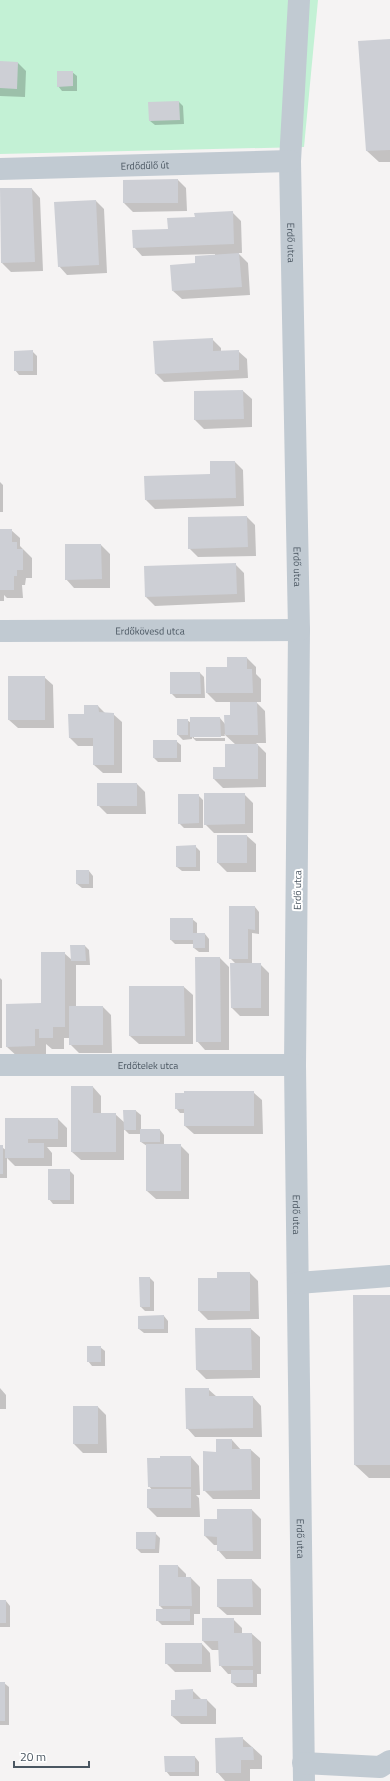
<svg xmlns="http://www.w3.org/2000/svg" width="390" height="1781" font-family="'Titillium Web',sans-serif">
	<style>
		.green { fill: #c3f1d5 }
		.shadow { fill: #0003 }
		.building { fill: #cdcfd5 }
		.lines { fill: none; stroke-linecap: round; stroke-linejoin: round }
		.minor { stroke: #c1cad2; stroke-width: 22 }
		.labels { text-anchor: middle; stroke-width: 4; stroke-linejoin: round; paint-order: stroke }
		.street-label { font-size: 10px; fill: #4a5661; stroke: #fff }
	</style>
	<rect width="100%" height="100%" fill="#f5f3f3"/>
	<path class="green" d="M0,0H318L304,147L0,154Z"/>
	<path class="shadow" d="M390,40V162H379L367,151Z
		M0,62L18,63L26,71L25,97L0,96Z
		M72,72L77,76V91H62L58,86Z
		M179,102L183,106L184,124L155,125L150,121Z
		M124,180H178L186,188L187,211L133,212L124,203Z
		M32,189L40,198L43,271L11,272L2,263Z
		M96,201L104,209L107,273L67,275L59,266Z
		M232,212L241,221L242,253H238L248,263L250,295L182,299L173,291L196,264L215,256V254L142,256L134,247L196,218Z
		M212,339L221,348V351H238L247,359L248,378L164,382L156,374Z
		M32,351L37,356V375H19L15,370Z
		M243,391L252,399V427L204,429L195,420V392Z
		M235,462L243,470L244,506L155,509L146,500L211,475Z
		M0,482L3,485V512H0Z
		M247,517L255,525L256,556L198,557L189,548Z
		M0,530H11L20,538V546L32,558V578H26L25,585H22L23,598H7L4,595V601H0Z
		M101,545L110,554V588H74L66,579Z
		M235,564L244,573L245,602L155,606L146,597L145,567Z
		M228,658H247L256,667V674L261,679V702H256L265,711L266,743H256L266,753V787L223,788L214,779L226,768L236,745L224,734L225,736H194V738H225V741H196L192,737V739L183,740L178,735V720H187L191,723L220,718L225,724L231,716V702H216L207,693L228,668Z
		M200,673L204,677L205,698H176L171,693Z
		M44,677L53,685L54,728H18L9,720Z
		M98,706L105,713L113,714L122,722V773H103L94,765V746H78L70,738L85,715Z
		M176,741L181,745V762H158L154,758Z
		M137,784L145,792L146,814H107L98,805Z
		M244,794L253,803V833H214L205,824Z
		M198,795L203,800V828H184L179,823Z
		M247,836L256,844V872H227L218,863Z
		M195,846L200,851V871H182L177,867Z
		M89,871L93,876V888H82L77,884Z
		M255,907L259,912V934L252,933V964H260L269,973V1016H240L232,1008L236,964L230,958Z
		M192,919L197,923V934H205L209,939V952H199L194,948V944H175L171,940Z
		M85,946L89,950L90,965H76V1007H103L111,1015L112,1053H79L70,1044V1038H64V1049H52L46,1044V1058H19L7,1047L42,1004L64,953L72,960Z
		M196,958H220L229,967V1050H205L197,1041Z
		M0,978L2,980V1048H0Z
		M184,987L193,995V1044H139L130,1036Z
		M93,1087L101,1096V1114H115L125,1123L124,1111H136L141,1115V1130H160L164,1135V1145H180L189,1154V1199H156L147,1191V1146L141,1142V1134H129L124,1129V1160H81L72,1152Z
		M253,1092L262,1100L263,1134H194L185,1126V1113H180L176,1108Z
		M58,1119L67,1128V1147H47L52,1153V1166H15L7,1158V1178H0V1146L6,1150Z
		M69,1170L74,1175V1204H53L49,1199Z
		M250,1273L258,1281L259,1319L208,1320L199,1311V1279H218Z
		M150,1278L154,1282V1311H145L141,1307Z
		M390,1296V1478H369L355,1465Z
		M164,1316L168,1321V1333H144L139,1329Z
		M251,1329L260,1337V1378L206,1379L197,1370Z
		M100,1347L105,1351V1366H92L88,1361Z
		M0,1388L6,1395V1409H0Z
		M208,1389L217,1397H253L261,1406L262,1437H195L187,1428Z
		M74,1407H98L106,1415L107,1453H83L74,1444Z
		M232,1440L241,1450H251L260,1458V1499H213L204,1490L217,1453Z
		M191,1457L199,1466L200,1495H196L199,1498L200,1517H157L148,1508L152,1490L149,1486Z
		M252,1510L261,1519V1559H226L218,1550V1545H214L205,1536L218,1520Z
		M155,1533L160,1538L159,1553H141L137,1549Z
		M178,1566L186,1574V1578H191L200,1587V1614H194V1625H162L157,1620L164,1610L160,1606Z
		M252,1580L261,1589V1615H227L218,1607Z
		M0,1601H6L10,1606V1627H0Z
		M233,1619L242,1628V1634H252L261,1642V1674H257V1687H237L232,1683V1674H228L220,1665L219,1650H212L203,1641Z
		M202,1644L210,1653L211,1672H175L166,1663Z
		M0,1683H4L9,1687V1725H0Z
		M192,1690L201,1699L207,1700L216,1709V1724H181L172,1716L176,1701Z
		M242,1738L262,1756V1769H250V1781H225L217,1772Z
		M195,1757L199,1762V1776H170L166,1771Z"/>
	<path class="building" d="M390,39V150L366,151L358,41Z
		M0,61L18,62L17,89L0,88Z
		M57,71H73V86L57,87Z
		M179,101L180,120L149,121L148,102Z
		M178,179V203H123V180Z
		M0,188H32L35,262L1,263Z
		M96,200L99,265L58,267L54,202Z
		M233,211L234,244L133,248L132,230L168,229L167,218L195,217L194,213Z
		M239,253L242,287L172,291L170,265L195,263V256Z
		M213,338V351L239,350V370L155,374L153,341Z
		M33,350V371H14V351Z
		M243,390L244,419L194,420V391Z
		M210,461H235L236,498L145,500L144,476L210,474Z
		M247,516L248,547L188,549V517Z
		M0,529H12V542H17V549H23V570H17V576H14V590H0Z
		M65,544H101L102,579L65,580Z
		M236,563L237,594L145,597L144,566Z
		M227,657H247V669H252L253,693H206V667H227Z
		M170,672H200L201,694H170Z
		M8,676H45V720H8Z
		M230,702H257L258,735H225L224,715H230Z
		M84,705H98L99,712L114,713V765H93V738H69L68,714H84Z
		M190,717H220L221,737H190Z
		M177,719H188V735H177Z
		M153,740H177V758H153Z
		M225,744H258V779H213V767H225Z
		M97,783H137V806H97Z
		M204,793H245V824L204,825Z
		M178,794H199V823L178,824Z
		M217,835H247V863H217Z
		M196,845V867H176V846Z
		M76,870H89V884H76Z
		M229,906H255V930L248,929V959H229Z
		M170,918H193V933H205V948H193V940H170Z
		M70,945H85L86,961H71Z
		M41,952H65V1027H53V1038H39V1029H35V1046L6,1047V1004L41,1003Z
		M195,957H220L221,1042H196Z
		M230,963H261V1008H231Z
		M129,986H184L185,1036H129Z
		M69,1006H103V1045H69Z
		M71,1086H93V1113H116V1152H71Z
		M184,1091H254V1126H184V1109H175V1093H184Z
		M123,1110H136V1130H124Z
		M5,1118H58V1139H28V1143H44V1158H5Z
		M140,1129H160V1142H140Z
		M146,1144H181V1191H146Z
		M0,1145H3V1174H0Z
		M48,1169H70V1200H48Z
		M217,1272H250V1311H198V1278H217Z
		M139,1277H150V1307H140Z
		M353,1295H390V1465H354Z
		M164,1315V1329H138V1316Z
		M195,1328H251L252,1370H196Z
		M87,1346H101V1362H87Z
		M185,1388H209V1396H253V1428L186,1429Z
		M73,1406H98V1444H73Z
		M216,1439H232V1449H251L252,1490L203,1491V1451L216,1452Z
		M160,1456H191V1487H148L147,1458H160Z
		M147,1489H191V1508H147Z
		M217,1509H252L253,1551H217V1537L204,1536V1519H217Z
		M136,1532H156L155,1549H136Z
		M159,1565H178V1577H191L192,1606H159Z
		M217,1579H252L253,1607H217Z
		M0,1600H6V1623H0Z
		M156,1609H190V1621H156Z
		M202,1618H234V1633H252L253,1666H219L218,1641H202Z
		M165,1643H202V1664H165Z
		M231,1670H253V1683H231Z
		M0,1682H5V1721H0Z
		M193,1689V1699H207V1716H171V1700H175V1690Z
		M243,1737V1747H253L254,1760H241V1773H216L215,1738Z
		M164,1756H195V1772H165Z"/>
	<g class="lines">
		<g class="minor">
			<path id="s1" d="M299,0L290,161L299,630L295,1065L304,1781"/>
			<path id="s2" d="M0,169L290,161"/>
			<path id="s3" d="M0,631L299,630"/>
			<path id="s4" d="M0,1065H295"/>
			<path d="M298,1283L390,1276"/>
			<path d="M303,1763L380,1767L390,1761"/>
		</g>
	</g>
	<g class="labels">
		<g class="street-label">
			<text dy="4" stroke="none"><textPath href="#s2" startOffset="145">Erdődűlő út</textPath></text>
			<text dy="4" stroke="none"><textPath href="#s1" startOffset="243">Erdő utca</textPath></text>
			<text dy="4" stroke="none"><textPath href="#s1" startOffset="567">Erdő utca</textPath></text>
			<text dy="4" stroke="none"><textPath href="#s3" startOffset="150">Erdőkövesd utca</textPath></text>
			<text transform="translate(297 890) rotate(-89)" y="4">Erdő utca</text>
			<text dy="4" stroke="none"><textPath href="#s4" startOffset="148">Erdőtelek utca</textPath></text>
			<text dy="4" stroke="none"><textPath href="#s1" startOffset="1215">Erdő utca</textPath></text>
			<text dy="4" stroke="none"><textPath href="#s1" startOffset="1539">Erdő utca</textPath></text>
		</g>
	</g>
	<path d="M14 1761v6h75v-6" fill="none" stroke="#4a5661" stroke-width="2"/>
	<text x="20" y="1761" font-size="12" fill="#4a5661" stroke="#ffffff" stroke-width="3" paint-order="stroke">20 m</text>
</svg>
